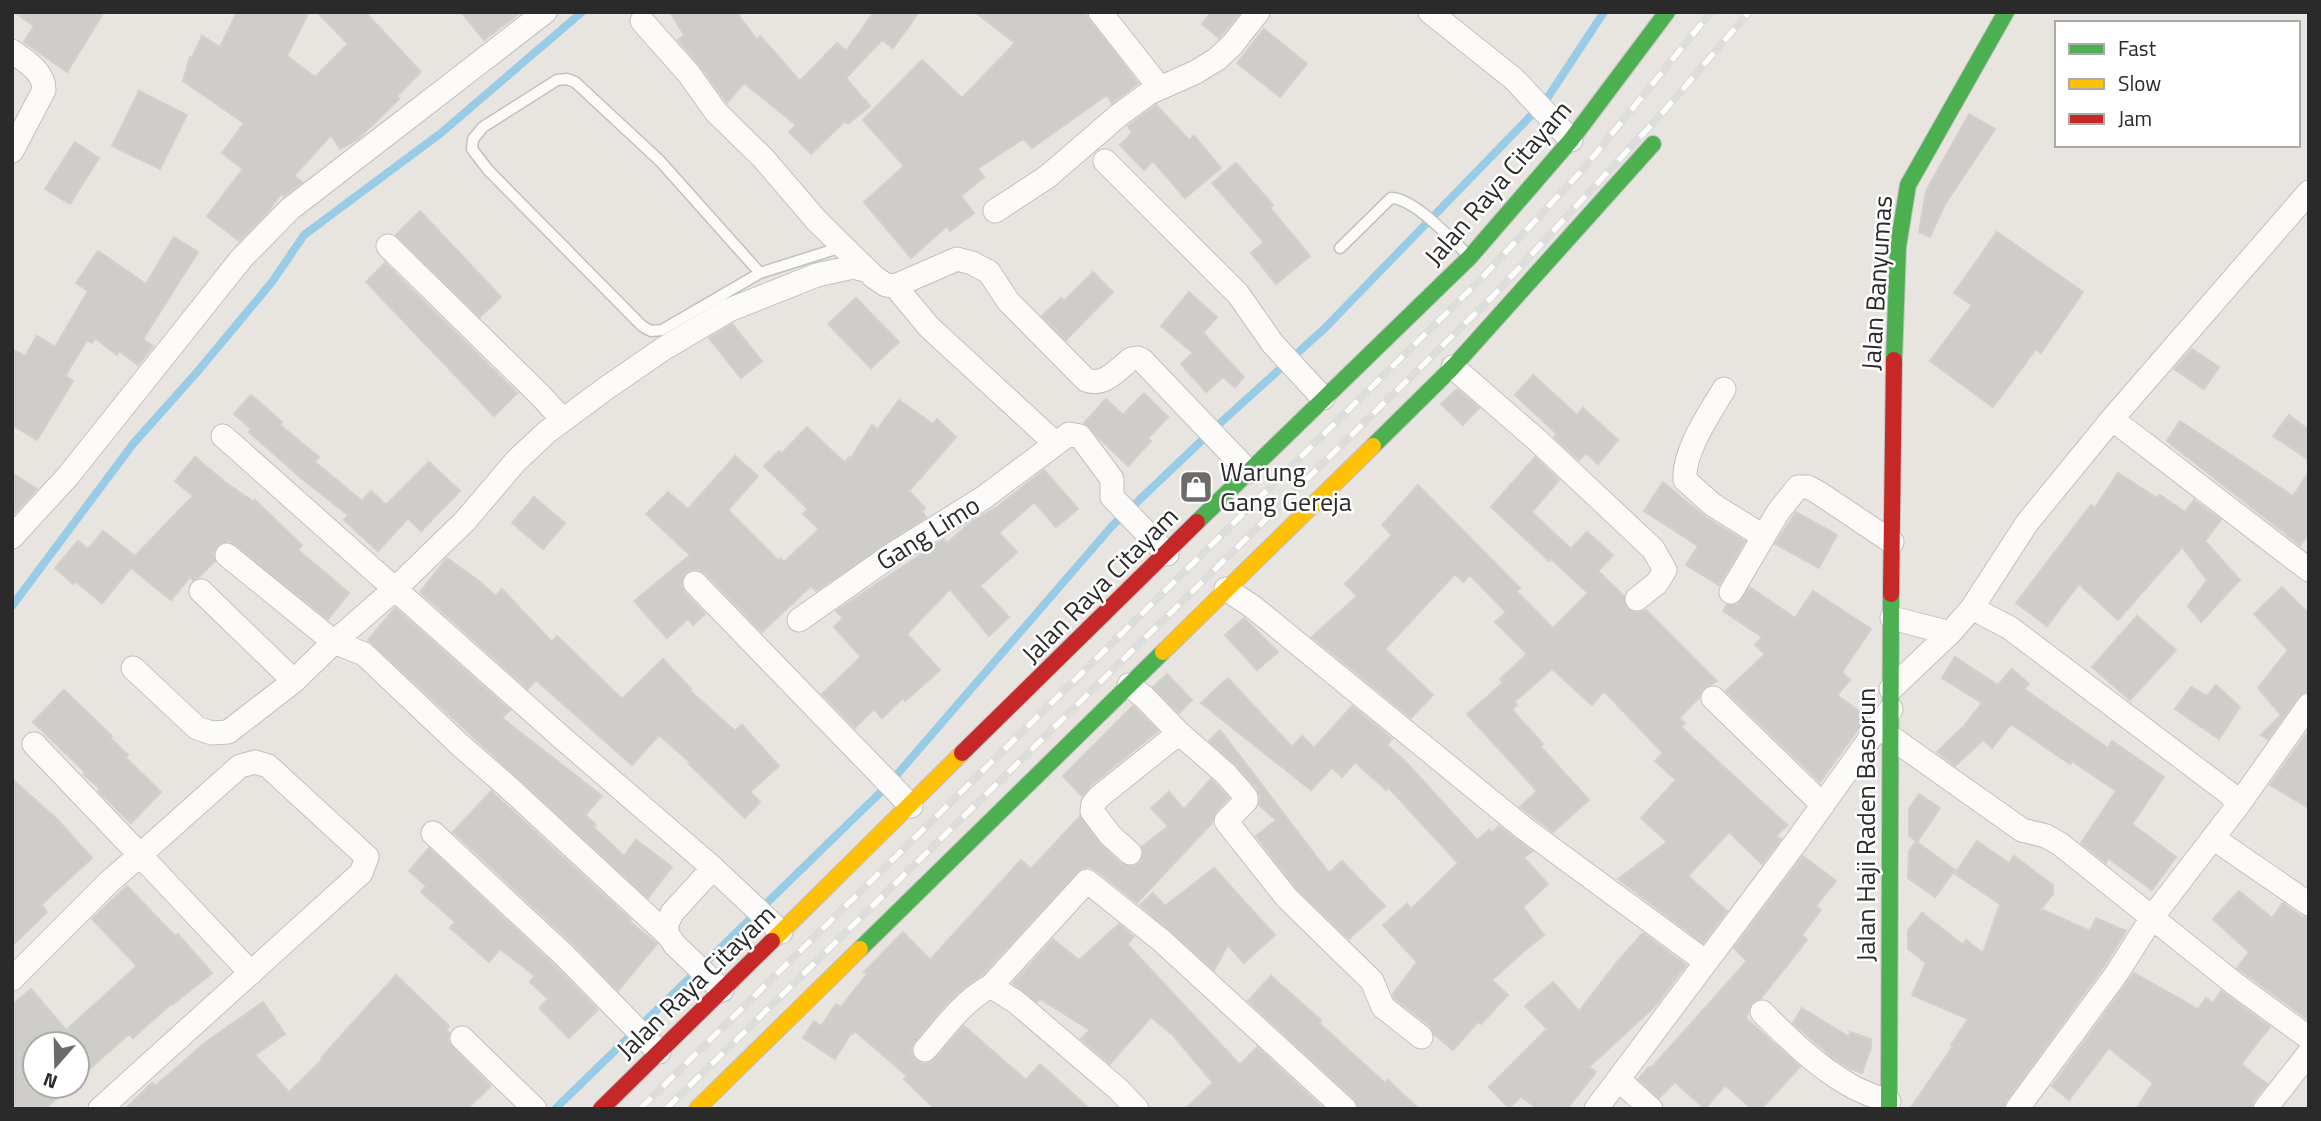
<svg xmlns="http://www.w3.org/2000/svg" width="2321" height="1121" font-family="'Titillium Web',sans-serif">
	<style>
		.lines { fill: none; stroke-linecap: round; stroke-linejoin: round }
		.stream { stroke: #98cbe6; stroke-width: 8 }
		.building { fill: #cfcdc9; stroke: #d3d0cc; stroke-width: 2 }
		.lane-casing { stroke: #c1c1c1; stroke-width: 13 }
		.street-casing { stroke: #c1c1c1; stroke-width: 25 }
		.fast-casing { stroke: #c1c1c1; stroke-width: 18 }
		.slow-casing { stroke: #c1c1c1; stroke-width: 18 }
		.jam-casing { stroke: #c1c1c1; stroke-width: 18 }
		.lane { stroke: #fcfbfa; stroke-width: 10 }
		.street { stroke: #fcfbfa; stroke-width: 23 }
		.fast { stroke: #4caf50; stroke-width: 16 }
		.slow { stroke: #ffc107; stroke-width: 16 }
		.jam { stroke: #c62828; stroke-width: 16 }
		.rail-casing { stroke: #deddde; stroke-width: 8 }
		.rail { stroke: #fff; stroke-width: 5; stroke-dasharray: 16; stroke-linecap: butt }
		.labels { text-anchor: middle; stroke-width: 5; stroke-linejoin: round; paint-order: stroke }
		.street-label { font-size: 26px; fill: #2a2a2a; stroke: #fff }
		.poi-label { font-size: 26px; fill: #2a2a2a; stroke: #fff; text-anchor: start }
	</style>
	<rect width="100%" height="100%" fill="#e8e5e0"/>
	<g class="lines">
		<path class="stream" d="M12,606L133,444L198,371L272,282L304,235L441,133L582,12
			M555,1109L888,785L1112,526L1218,425L1324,329L1546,100L1604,12"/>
	</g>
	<path class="building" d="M14,12H104L67,72L24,42L34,26Z
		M237,12H309L287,56L315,77L348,44L317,12H365L421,72L397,96L399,99L358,139L340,149L331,135L294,176L302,182L284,196L281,194L266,214L239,241L207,216L243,169L222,153L244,123L183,81L190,57L192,58L202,36L220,47Z
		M461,12H521L484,40Z
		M670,12H736L757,40L760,36L800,81L837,43L846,51L874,12H919L893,48L882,40L846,78L870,106L848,124L845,121L811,154L789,132L796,125L744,83L727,103L700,66L678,40L684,35Z
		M975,12H1084L1138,83L1112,103L1107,95L1032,148L1023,139L977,169L984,177L961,196L974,213L950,231L947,226L911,258L864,202L904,166L863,120L922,60L962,98L1015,43Z
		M1211,12H1237L1239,14L1219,38L1202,24Z
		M1264,29L1307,64L1280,97L1237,63Z
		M139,91L187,115L160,169L112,146Z
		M1156,105L1189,140L1194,136L1221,168L1185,198L1153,161L1144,170L1120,145L1132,133L1128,126Z
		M1969,114L1995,129L1945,204L1930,237L1919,232L1926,191Z
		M75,142L99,158L70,204L45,189Z
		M1236,163L1273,205L1270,208L1310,256L1276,284L1251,253L1264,242L1212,183Z
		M420,211L501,297L480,317L396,235Z
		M1997,232L2083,292L2041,353L2036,349L1993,407L1930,361L1972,305L1954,293Z
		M174,237L198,252L143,339L153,346L138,365L119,351L117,355L95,338L92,343L87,340L65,376L73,381L37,440L12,425V349L25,356L37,336L55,347L88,291L76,283L98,251L146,284Z
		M385,263L517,393L494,416L366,282Z
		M1093,272L1113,292L1066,340L1042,316L1061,298L1064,301Z
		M1189,292L1217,317L1203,333L1244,377L1235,387L1223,377L1206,392L1181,364L1193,353L1161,326Z
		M856,298L899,342L871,368L828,324Z
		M732,324L762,361L741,378L709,338Z
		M2192,349L2219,367L2204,389L2174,369Z
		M1533,375L1577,415L1583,408L1618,440L1598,464L1586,453L1579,460L1554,437L1557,434L1515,395Z
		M1457,389L1479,408L1463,425L1441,404Z
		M1144,393L1168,417L1148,438L1151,441L1128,466L1084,423L1106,399L1123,415Z
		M251,395L282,422L280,425L319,457L315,462L362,501L371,491L386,505L429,462L460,491L421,531L408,518L378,551L344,520L348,515L301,478L249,432L251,429L234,414Z
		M899,400L933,424L937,419L956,437L909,491L925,508L922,511L926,517L816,591L811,586L762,632L705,573L698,569L691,570L685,573L681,586L685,593L705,614L693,625L688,619L667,638L634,601L690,555L646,514L668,492L688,509L735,456L758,476L728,510L778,560L780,558L784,562L819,529L803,514L808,509L764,466L779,451L782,453L807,427L845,463L849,457L851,458L872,425L878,429Z
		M2289,415L2309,430V460L2273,436Z
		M2180,421L2293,496L2309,472V534L2300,545L2167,441Z
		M195,457L225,482L254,502L255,500L302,545L298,550L349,593L328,619L230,541L223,542L217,546L213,553L215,561L199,577L193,580L190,577L171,600L131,568L102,603L75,581L73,584L55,568L78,541L88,549L103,531L135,556L193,496L175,481Z
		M1535,457L1559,480L1532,512L1571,549L1587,532L1613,555L1598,571L1624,596L1627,608L1638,613L1646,610L1717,681L1704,688L1699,698L1679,718L1685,723L1681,727L1787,825L1776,836L1781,839L1762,864L1729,832L1688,876L1727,911L1703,943L1618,879L1667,842L1641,818L1676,780L1655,761L1663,753L1604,691L1592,705L1552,669L1514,702L1517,705L1512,710L1543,744L1540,746L1589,800L1553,832L1520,807L1537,791L1467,714L1503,683L1500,679L1527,654L1495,622L1506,612L1470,575L1463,582L1455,574L1385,649L1433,695L1411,718L1312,637L1357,596L1345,584L1392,535L1382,525L1418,485L1520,588L1516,591L1553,628L1588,593L1551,559L1549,561L1491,507Z
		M1044,470L1078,509L1056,527L1034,502L999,533L1017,552L980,586L1009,617L989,636L950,589L907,634L940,670L905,701L903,698L882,718L874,709L855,728L822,694L861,657L834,627L843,618L836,611L944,539L947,543L971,522L997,507Z
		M12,473L37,489L12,516Z
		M2118,473L2157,498L2160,495L2185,512L2194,500L2221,520L2205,541L2240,580L2201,622L2188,606L2207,580L2182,547L2118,620L2079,584L2047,626L2016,603L2091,505L2095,508Z
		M1663,482L1705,517L1745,541L1719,585L1686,565L1698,546L1644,511Z
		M534,497L565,523L543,549L512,523Z
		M1796,512L1837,535L1819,568L1775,544Z
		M447,558L479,581L496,596L502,589L552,642L557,636L622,699L663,659L691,689L689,690L735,731L742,725L779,766L750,792L760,802L745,818L689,764L691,763L659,735L632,765L536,680L528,689L420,592Z
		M1750,587L1795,618L1813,591L1871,629L1842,672L1850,680L1837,695L1867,717L1820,782L1726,691L1765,654L1755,645L1762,637L1723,611L1727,605L1738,604Z
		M2282,587L2309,614V691L2298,697L2268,739L2261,735L2281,715L2258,688L2288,650L2254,614Z
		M395,608L510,710L502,718L602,796L585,815L596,825L593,827L624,856L636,840L672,867L648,898L368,640Z
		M2137,616L2176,650L2130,700L2092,667Z
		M1244,618L1278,652L1257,670L1225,635Z
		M1955,657L1998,685L2012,669L2029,684L2024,689L2108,748L2112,741L2164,777L2132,824L2176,857L2152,890L2108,858L2106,863L2081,843L2116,791L2072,761L2070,764L2011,724L1992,748L1983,740L1955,766L1937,752L1964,726L1982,703L1942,678Z
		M1167,674L1192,700L1179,713L1153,687Z
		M1228,678L1292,747L1302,736L1314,748L1352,706L1392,739L1387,745L1405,761L1477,840L1489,830L1492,833L1499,826L1532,851L1524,858L1548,884L1523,907L1544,935L1523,952L1492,980L1508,995L1481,1024L1478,1022L1453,1050L1434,1034L1430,1026L1394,998L1393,994L1417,962L1383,925L1407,904L1411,909L1458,863L1388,787L1386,790L1355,762L1342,777L1332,768L1311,790L1201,703Z
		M2216,685L2240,707L2219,739L2175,709L2191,687L2207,696Z
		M64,690L112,736L110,738L128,755L126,758L161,792L131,823L98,791L100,789L83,774L85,772L33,722Z
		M1133,706L1158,731L1090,786L1082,796L1063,776Z
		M1220,730L1329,873L1342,861L1385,906L1349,939L1296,888L1256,836L1276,820L1259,805L1260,797L1257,788L1235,764L1209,741Z
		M2309,730V808L2270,785Z
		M12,779L58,820L92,858L41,905L47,912L12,946Z
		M1211,779L1229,798L1216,812L1212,823L1137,903L1096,870L1089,867L1082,868L982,975L964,988L945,1005L911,1047L912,1054L915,1060L923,1064L930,1063L964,1026L1026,1080L1040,1064L1090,1109H935L904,1079L907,1076L855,1031L853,1034L851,1033L835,1059L803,1038L814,1021L821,1026L836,1004L841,1007L867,974L864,972L903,932L930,960L1021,860L1031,869L1080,816L1101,845L1121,864L1134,866L1140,863L1143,857L1142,847L1168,826L1151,808L1169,792L1184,809Z
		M491,791L631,920L630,922L657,944L618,991L574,945L453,832Z
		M1919,794L1940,808L1917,842L1955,870L1935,897L1908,878L1909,851L1916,841L1909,836V809Z
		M1977,841L2009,863L2014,856L2053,885V894L2041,909L2090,931L2096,918L2126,931L2105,965L2006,1101L2003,1109H1910L1953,1046L1951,1045L1968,1019L1912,995L1926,963L1908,949V930L1922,913L1963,945L1966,940L1983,953L2000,904L1955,874Z
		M429,848L554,965L598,1010L569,1038L539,1008L548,999L530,982L535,976L500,949L489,962L450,928L455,922L421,892L426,886L409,871Z
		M1803,856L1836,881L1816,906L1821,910L1802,935L1807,940L1761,998L1752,1003L1746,1018L1800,1067L1761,1109H1752L1725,1085L1705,1109L1675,1082L1659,1098L1638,1079L1649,1067L1651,1068L1747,961L1734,948Z
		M1214,868L1275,935L1244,963L1228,945L1214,970L1140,905L1153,893L1165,906Z
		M127,886L175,936L178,934L212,973L172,1005L171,1004L133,1038L129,1034L77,1080V1044H35V1086H71L45,1109H12V1005L31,989L66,1030L137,966L92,919Z
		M2239,891L2272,918L2283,903L2301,916L2309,918V1020L2237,968L2249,952L2213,919Z
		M1119,924L1134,937L1127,944L1240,1065L1257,1047L1324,1109H1185L1213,1083L1173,1035L1151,1017L1110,1064L1081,1039L1090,1030L1040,999L1037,1002L1013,983L1053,939L1079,960Z
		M1643,933L1686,965L1655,1006L1589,1067L1596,1072L1567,1109H1538L1521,1097L1509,1108L1489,1087L1547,1029L1525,1006L1553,982L1579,1011L1617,962Z
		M2134,973L2198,1009L2206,998L2213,1003L2221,991L2270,1027L2241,1064L2267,1084L2254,1100L2251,1109H2136L2153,1083L2109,1048L2069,1100L2052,1086Z
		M396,975L449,1026L446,1030L449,1033L448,1041L452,1047L491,1086L467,1109H125L152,1083L155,1086L206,1042L263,1002L285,1034L255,1055L289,1092L322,1060L321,1058Z
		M1271,976L1321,1020L1319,1023L1385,1083L1388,1080L1419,1109H1359L1354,1099L1248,1001Z
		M1802,1008L1849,1037L1850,1032L1871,1039V1047L1862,1073L1849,1068L1833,1058L1793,1023Z"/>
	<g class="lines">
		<defs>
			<path id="lane" d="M1340,248L1391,198C1414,198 1451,239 1468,255
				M760,273L660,161L575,82L567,79L557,80L483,127L473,139L472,149L488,170L642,326L651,331L662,330L760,273L842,247"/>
			<path id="street" d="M1100,12L1160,88
				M1430,12L1514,79L1571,140
				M642,21L689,74L716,112L763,158L817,221L874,277L886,285L895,286L957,259L972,263L989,272L1008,301L1086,380C1104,387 1117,370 1131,359L1137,358L1142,360L1249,472
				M12,51C26,62 44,71 44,90L12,151
				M1105,161L1238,294L1273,344L1323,398
				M995,211L1047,177L1119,115L1149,93L1196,72L1217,59L1232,45L1258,12
				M388,246L540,395L563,420
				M895,286L929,327L1055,443
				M1453,367L1537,440L1653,549L1665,570L1657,583L1637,599
				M1724,389C1710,413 1683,451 1685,480L1713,505L1763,536
				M2112,419L2309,570
				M223,436L560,736L713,868L781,932
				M12,537L68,476L241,259L290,209L545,12
				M227,555L334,642L364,654L460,745L507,786L668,935
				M695,583L911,806
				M1226,589L1253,607L1525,829L1706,962
				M201,591L294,681
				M1731,592L1778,512L1798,487H1808L1819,493L1892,542
				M1972,608L2027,523L2112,419L2309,192
				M1892,618L1950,633L1972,608L2010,628L2230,794L2235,801L2236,808L2213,838
				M799,620L893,554L983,498L1069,434L1080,436L1112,479V497L1167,554
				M133,668L197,728L212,733L228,732L294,681L334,642L395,589L465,521L516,461L547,432L605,389L663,349L729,310L817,275L853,267L868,271
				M1129,685L1144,697L1179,733L1099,797L1093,804L1092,811L1110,835L1130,853
				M1891,689L1950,633
				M1713,698L1823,805
				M1179,733L1226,774L1246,797V801L1226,821L1286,897L1372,981L1383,1007L1421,1037
				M1892,738L2022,830L2046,836L2060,844L2235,984L2309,1038
				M34,744L140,855L240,766L255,762L268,766L367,857L361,873L100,1109
				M2236,808L2309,705
				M433,833L564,955L659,1052
				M713,868L672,913L666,926L668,935L675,945L722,990
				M12,979L109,882L140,855L251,973
				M991,986L1087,881L1162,941L1345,1109
				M1762,1012C1788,1038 1816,1066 1848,1084C1860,1092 1875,1096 1889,1102
				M462,1038L535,1109
				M925,1050C945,1027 964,1000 991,986L1016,1002L1118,1089L1137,1109
				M1619,1080L1651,1109
				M1596,1109L1799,838L1891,709
				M2017,1109L2117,973L2153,916L2213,838L2309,904
				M2265,1109L2309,1053"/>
			<path id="fast" d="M1894,360L1898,247L1908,185L2006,12
				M1373,446L1453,367L1653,144
				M1197,522L1470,257L1571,140L1667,12
				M860,949L1163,652
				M1889,1109L1891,594"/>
			<path id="slow" d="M1163,652L1373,446
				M772,941L962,753
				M697,1109L860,949"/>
			<path id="jam" d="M1891,594L1894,360
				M962,753L1197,522
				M601,1109L772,941"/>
		</defs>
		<use href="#lane" class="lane-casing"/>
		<use href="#street" class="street-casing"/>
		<use href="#fast" class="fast-casing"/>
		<use href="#slow" class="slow-casing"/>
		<use href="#jam" class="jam-casing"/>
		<use href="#lane" class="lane"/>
		<use href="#street" class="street"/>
		<use href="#fast" class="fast"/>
		<use href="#slow" class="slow"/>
		<use href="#jam" class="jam"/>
		<defs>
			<path id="rail" d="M640,1109L1480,280L1584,168L1711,12
				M666,1109L1494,295L1665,110L1749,12"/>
		</defs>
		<use href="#rail" class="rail-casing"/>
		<use href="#rail" class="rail"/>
	</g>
	<defs>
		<symbol id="shop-square" viewBox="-11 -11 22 22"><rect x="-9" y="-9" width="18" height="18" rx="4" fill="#6c6b6a" stroke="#fff"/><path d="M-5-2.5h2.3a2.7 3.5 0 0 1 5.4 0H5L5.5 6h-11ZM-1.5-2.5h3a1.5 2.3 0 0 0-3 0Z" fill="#fff"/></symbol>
	</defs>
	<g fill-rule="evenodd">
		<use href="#shop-square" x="1177" y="468" width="38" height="38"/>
	</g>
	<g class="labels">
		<g class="street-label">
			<text transform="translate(1498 183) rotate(-49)" y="9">Jalan Raya Citayam</text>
			<text transform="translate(1877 283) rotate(-86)" y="9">Jalan Banyumas</text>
			<text transform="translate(928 533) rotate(-32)" y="9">Gang Limo</text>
			<text transform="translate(1100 585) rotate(-45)" y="9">Jalan Raya Citayam</text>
			<text transform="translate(1866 825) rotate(-90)" y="9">Jalan Haji Raden Basorun</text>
			<text transform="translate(696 982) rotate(-44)" y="9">Jalan Raya Citayam</text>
		</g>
		<g class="poi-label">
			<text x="1220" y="481">Warung<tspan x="1220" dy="30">Gang Gereja</tspan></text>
		</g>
	</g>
	<rect width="2321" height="1121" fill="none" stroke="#2a2a2a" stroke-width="28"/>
	<rect x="2055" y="21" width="245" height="126" fill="#ffffff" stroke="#aaaaaa" stroke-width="2"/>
	<rect x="2069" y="44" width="35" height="10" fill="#4caf50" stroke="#aaaaaa" stroke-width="2"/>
	<text x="2118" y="56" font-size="21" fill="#2a2a2a">Fast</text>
	<rect x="2069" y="79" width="35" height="10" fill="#ffc107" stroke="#aaaaaa" stroke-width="2"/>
	<text x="2118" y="91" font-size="21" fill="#2a2a2a">Slow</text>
	<rect x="2069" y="114" width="35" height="10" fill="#c62828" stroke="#aaaaaa" stroke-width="2"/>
	<text x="2118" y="126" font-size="21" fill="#2a2a2a">Jam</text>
	<g transform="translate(56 1065) rotate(200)"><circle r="33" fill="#ffffff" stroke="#aaaaaa" stroke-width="2"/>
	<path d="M0-5L12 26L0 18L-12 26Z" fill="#6c6b6a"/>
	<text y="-10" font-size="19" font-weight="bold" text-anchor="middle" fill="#2a2a2a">N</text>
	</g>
</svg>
